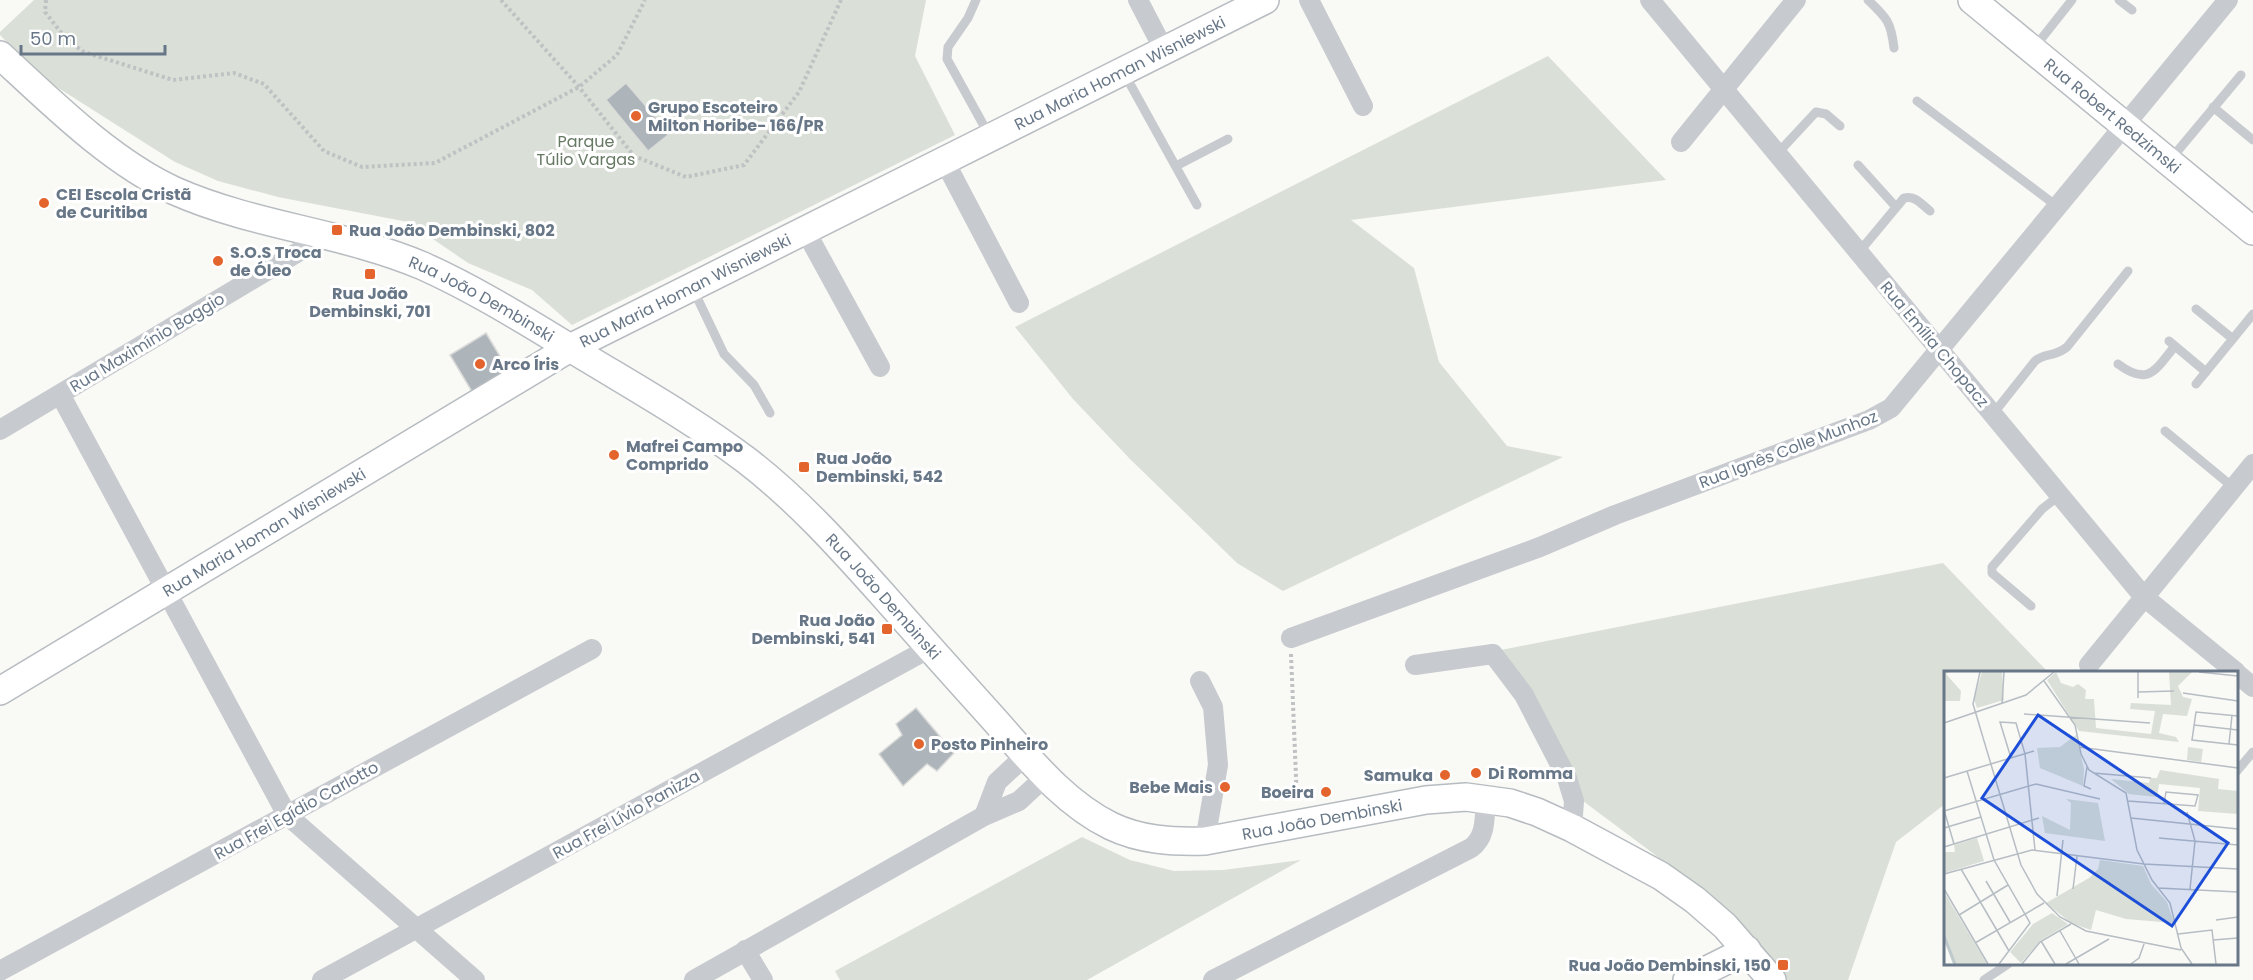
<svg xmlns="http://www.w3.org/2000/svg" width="2253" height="980" font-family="Poppins,sans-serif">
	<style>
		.green { fill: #dae0d7 }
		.building { fill: #adb5bb; stroke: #dadbd9; stroke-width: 1.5 }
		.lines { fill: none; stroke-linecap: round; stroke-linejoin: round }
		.secondary-casing { stroke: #b7bcc1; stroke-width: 30 }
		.path { stroke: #bfc1c3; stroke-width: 4; stroke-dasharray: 3 3; stroke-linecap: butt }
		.lane { stroke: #c7cace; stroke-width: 9 }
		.street { stroke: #c7cace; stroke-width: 20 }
		.secondary { stroke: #fff; stroke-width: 27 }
		.poi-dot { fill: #e3642c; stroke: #fff; stroke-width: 2 }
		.labels { text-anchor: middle; stroke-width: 6; stroke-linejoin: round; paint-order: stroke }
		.street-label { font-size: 16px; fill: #687787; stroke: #fff }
		.poi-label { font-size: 16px; font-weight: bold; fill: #687787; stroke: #fff; text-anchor: start }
		.park-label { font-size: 16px; fill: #667963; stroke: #fff }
		.inset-river { fill: none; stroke: #bfc9ce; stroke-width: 3 }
		.inset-road { fill: none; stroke: #b6bdc3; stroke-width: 1.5 }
		.view { fill: #1d4ed8; fill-opacity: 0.15; stroke: #1d4ed8; stroke-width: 3 }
		.inset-edge { fill: none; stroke: #687787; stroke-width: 3 }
	</style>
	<rect width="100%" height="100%" fill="#f9f9f6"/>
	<path class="green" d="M34,0H926L915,56L955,135L572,325L532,290L468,263L408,222L278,197L218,181L175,162L41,77L0,35V32Z
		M1548,56L1666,180L1351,220L1414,268L1439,362L1507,446L1563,457L1283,591L1237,563L1130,459L1073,399L1015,327Z
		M1943,563L2048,672H1946L1945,804L1896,842L1848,980H1786L1751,942L1707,899L1654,854L1579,798L1501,650Z
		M1082,837L1130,860L1174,871L1223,870L1301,860L1087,980H840L835,971Z"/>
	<path class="building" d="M626,83L657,119L668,135L648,151L606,100Z
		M486,333L510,373L474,395L450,355Z
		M916,708L954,753L937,771L927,764L903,786L879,754L902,735L896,724Z"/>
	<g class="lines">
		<defs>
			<g id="secondary">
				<path id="s1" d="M1972,0L2253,231"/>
				<path id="s2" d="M0,55C51,102 111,162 175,191C254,226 343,232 423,266C481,292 535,327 590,360C643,392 697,423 746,460C797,499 840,547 883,595C919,636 955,676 991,716C1027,756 1062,802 1111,826C1140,840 1172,842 1205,841L1426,800L1466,797L1510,803L1537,812L1572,828L1661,876L1695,900L1725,926L1772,980"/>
				<path id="s3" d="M0,691L570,348L1265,0"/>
				<path d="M1687,980L1747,950"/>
			</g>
		</defs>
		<use href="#secondary" class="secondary-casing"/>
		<path class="path" d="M46,0L45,12L67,40L84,52L173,80L234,73L264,84L324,151L362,167L435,163L579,87L617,55L645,0
			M501,0L579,87L634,156L686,177L744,165L799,92L841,0
			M1291,654L1297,802"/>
		<path class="lane" d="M976,0L968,18L948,47L947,59L989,135
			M1868,0C1887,18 1891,22 1894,48
			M2119,0L2132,10
			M2034,48L2072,0
			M1124,73L1197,205
			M1917,101L2058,207
			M2213,107L2253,140
			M1777,154L1816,112L1826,114L1840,126
			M2170,160L2241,75
			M1858,165L1896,207
			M1176,166L1228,139
			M1859,252L1904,198C1915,195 1922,205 1930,211
			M693,289L724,354L754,385L770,413
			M2196,309L2233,339
			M2169,341L2206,372
			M2118,364C2149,387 2155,370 2175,346
			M2196,384L2253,314
			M1993,414L2035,361C2045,353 2055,357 2067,347L2128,271
			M2165,431L2234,488
			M2031,606L1992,573V567L2042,509L2060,495
			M2236,772L2253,752
			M1984,980L2008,964"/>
		<path class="street" d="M1138,0L1164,50
			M1309,0L1363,106
			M1650,0L2144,597L2236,672
			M1681,142L1796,0
			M944,160L1019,303
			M805,230L880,367
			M60,394L287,815L475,980
			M0,430L325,236
			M1291,638L1540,547L1615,515L1869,420L1891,408L2228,0
			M1415,665L1493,654L1524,695L1567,778L1574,801L1572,828
			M2089,665L2253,464
			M2236,673L2253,687
			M1200,681L1213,707L1218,765L1205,841
			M984,816L997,782L1026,755
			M745,950L763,980
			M0,971L592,649
			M322,980L930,648
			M694,980L984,816L1019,801L1046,776
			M1213,980L1471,848C1487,836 1484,818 1486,799"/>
		<use href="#secondary" class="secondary"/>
	</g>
	<g class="poi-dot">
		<circle cx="636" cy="116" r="6"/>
		<circle cx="44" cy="203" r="6"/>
		<rect x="331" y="224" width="12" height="12" rx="3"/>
		<circle cx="218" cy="261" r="6"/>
		<rect x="364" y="268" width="12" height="12" rx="3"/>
		<circle cx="480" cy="364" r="6"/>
		<circle cx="614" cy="455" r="6"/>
		<rect x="798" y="461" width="12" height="12" rx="3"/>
		<rect x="881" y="623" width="12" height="12" rx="3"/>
		<circle cx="919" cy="744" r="6"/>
		<circle cx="1476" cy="773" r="6"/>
		<circle cx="1445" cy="775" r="6"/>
		<circle cx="1225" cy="787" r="6"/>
		<circle cx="1326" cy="792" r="6"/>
		<rect x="1777" y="959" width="12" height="12" rx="3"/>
	</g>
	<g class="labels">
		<g class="street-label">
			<text dy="6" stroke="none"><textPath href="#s3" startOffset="1280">Rua Maria Homan Wisniewski</textPath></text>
			<text dy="6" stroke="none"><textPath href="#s1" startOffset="182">Rua Robert Redzimski</textPath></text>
			<text dy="6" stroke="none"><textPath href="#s3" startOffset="794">Rua Maria Homan Wisniewski</textPath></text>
			<text dy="6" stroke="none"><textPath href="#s2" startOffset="549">Rua João Dembinski</textPath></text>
			<text transform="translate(147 342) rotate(-31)" y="6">Rua Maximínio Baggio</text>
			<text transform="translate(1935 344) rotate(50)" y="6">Rua Emília Chopacz</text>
			<text transform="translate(1788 449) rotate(-21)" y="6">Rua Ignês Colle Munhoz</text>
			<text dy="6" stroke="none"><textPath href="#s3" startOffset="308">Rua Maria Homan Wisniewski</textPath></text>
			<text dy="6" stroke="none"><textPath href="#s2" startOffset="1053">Rua João Dembinski</textPath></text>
			<text transform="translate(296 810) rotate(-29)" y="6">Rua Frei Egídio Carlotto</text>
			<text transform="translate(626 814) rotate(-29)" y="6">Rua Frei Lívio Panizza</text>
			<text dy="6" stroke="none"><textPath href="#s2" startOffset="1593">Rua João Dembinski</textPath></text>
		</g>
		<g class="poi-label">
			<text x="648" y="113">Grupo Escoteiro<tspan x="648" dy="18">Milton Horibe- 166/PR</tspan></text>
			<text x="56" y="200">CEI Escola Cristã<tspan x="56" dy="18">de Curitiba</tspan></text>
			<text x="349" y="236">Rua João Dembinski, 802</text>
			<text x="230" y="258">S.O.S Troca<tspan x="230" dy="18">de Óleo</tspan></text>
			<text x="370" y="299" text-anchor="middle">Rua João<tspan x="370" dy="18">Dembinski, 701</tspan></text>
			<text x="492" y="370">Arco Íris</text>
			<text x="626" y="452">Mafrei Campo<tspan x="626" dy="18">Comprido</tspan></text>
			<text x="816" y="464">Rua João<tspan x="816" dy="18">Dembinski, 542</tspan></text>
			<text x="875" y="626" text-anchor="end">Rua João<tspan x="875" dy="18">Dembinski, 541</tspan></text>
			<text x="931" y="750">Posto Pinheiro</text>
			<text x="1488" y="779">Di Romma</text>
			<text x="1433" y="781" text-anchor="end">Samuka</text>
			<text x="1213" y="793" text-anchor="end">Bebe Mais</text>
			<text x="1314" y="798" text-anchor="end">Boeira</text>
			<text x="1771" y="971" text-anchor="end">Rua João Dembinski, 150</text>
		</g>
		<g class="park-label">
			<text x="586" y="147">Parque<tspan x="586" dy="18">Túlio Vargas</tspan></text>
		</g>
	</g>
	<g transform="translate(1944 671)">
		<rect width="294" height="294" fill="#f9f9f6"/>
		<path d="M0,1H6L2,3L17,20L16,30H0ZM38,1H58L60,29L33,37L30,28ZM112,1L117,12L129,16L134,13L142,19L141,28H150L152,57L207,63L211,40L186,38L187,32L227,34L225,1H248L234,15L239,26L248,28L243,45L219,43L215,62L232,66L235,71L135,60L103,9ZM132,64L140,98L139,115L96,97L93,77L116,76ZM244,76L259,78L257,91L243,89ZM216,99L275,108L274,118L294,120V143L254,140L256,117L215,113L213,126L185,123L167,108L205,112L206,107H213ZM122,128L154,132L161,170L101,162L98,145L126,159L127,132ZM33,167L40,190L0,202V181H11L10,174ZM156,189L199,195L207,213L223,231L230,252L182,248L152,239L147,259L127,252L102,232L145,207L154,198ZM0,221L43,293H9L0,269ZM108,242L124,253L96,270L77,292L66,281L89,253Z" fill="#dae0d7"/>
		<path class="inset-river" d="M0,265L11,293"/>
		<path class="inset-road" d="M36,1L29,33L77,194L93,223L116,246L142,260L237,279M194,1V27M255,1L294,5M100,10L131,54L137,83L145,99L182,122L193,179L208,209L226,232L237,277L248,293M194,21L230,20M239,22L294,30M58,33L60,1M80,43L206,52M294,45L252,41L248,69L294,74M0,52L82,24L110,1M250,54L294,59M285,73L288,44M135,76L294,97M67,87L56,51L72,52L81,83L91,179M143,96L140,115L147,118M23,100L50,189L86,252L55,293M149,102L207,107M0,107L90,80M184,130L251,135L254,124L222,121L220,133M0,139L10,173M0,140L92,113L156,128M243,141L251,170L246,218M187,147L294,158M0,157L37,146M215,167L294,174M0,176L95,147M17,198L65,280M0,203L88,179L200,193L294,198M42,210L66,251M214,217L294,221M0,218L44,293M129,218L133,185M113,225L119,169M15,244L64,214M272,249L294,246M116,260L135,293M234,263L268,259L272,293M269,269L294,267M97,270L111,293M31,272L100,232M78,293L96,271L127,253M122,293L165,268M187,293L195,287L200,273"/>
		<path class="view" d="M94,44L284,172L228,255L38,127Z"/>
		<rect width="294" height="294" class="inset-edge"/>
	</g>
	<path d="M21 45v9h144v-9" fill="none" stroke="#687787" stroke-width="3"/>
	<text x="30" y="45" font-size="18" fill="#687787" stroke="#ffffff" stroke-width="4.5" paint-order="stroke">50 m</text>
</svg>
